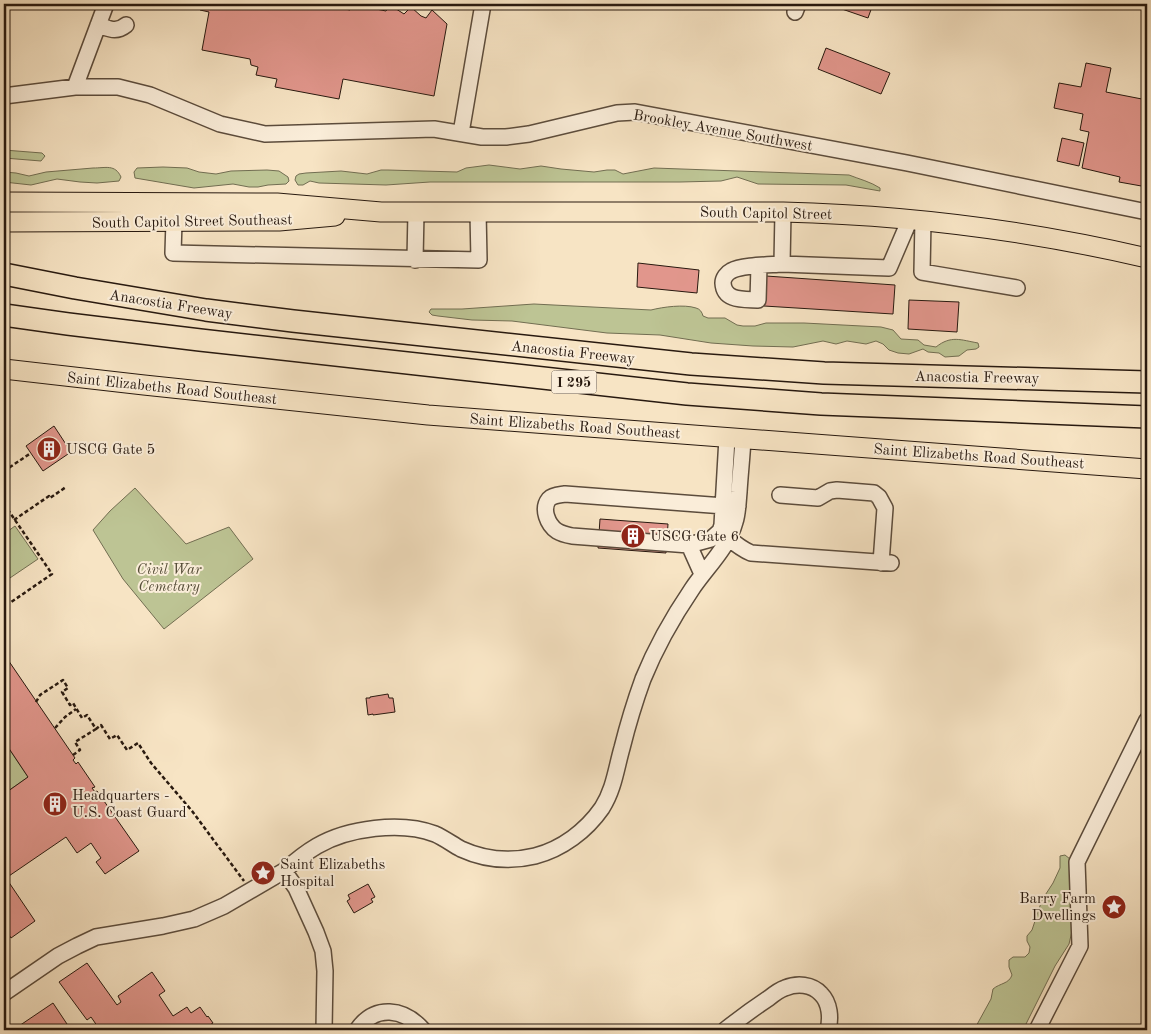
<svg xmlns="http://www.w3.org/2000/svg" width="1151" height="1034" font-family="'Old Standard TT',serif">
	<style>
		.green { fill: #bdc494; stroke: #726e52 }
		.building { fill: #e1968c; stroke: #28190f }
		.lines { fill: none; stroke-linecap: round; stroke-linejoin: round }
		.minor-casing { stroke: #5c4c3c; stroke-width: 18 }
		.major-casing { stroke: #28190f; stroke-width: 21 }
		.highway-casing { stroke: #28190f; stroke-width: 24 }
		.path { stroke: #28190f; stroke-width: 2.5; stroke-dasharray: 4 2.5; stroke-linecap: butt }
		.minor { stroke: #faedd9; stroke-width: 15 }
		.major { stroke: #f7e4c4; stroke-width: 19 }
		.highway { stroke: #f7e4c4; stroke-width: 21 }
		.labels { text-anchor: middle; stroke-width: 4; stroke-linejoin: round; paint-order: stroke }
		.shield { fill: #faedd9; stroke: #67594c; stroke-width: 1 }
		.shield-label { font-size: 14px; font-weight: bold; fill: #28190f }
		.street-label { font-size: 15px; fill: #28190f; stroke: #faedd9 }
		.poi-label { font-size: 15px; fill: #28190f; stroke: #faedd9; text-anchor: start }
		.park-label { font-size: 15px; font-style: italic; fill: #554c37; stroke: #faedd9 }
	</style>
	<rect width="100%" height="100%" fill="#f7e4c4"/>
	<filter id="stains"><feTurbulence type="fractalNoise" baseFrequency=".004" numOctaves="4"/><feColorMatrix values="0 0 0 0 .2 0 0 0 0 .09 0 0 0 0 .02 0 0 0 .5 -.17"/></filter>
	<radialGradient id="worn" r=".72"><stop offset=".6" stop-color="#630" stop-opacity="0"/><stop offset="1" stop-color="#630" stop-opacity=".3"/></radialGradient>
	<path class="green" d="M4,150L42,153L45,156L41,161L4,158Z
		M489,165L520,169L541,166L561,169L594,172L607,170H615L623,174L654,168L849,175C859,179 871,182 880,188V191L846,185L758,184L737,177L721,181L680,182H430L386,185L319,183L310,181L303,185H298L295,180L296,176L299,174L306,173L341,171L367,174L381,170H388L457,172L466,168Z
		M163,167L187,168L199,172L216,174L231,171L267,170L279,171L288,177L289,181L286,184L268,185L258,187H249L233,184L194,188L135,178L134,172L137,168Z
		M93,168C106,168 115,164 121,177L119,181L97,183L80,182L57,179L31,185L4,182V172L16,173L29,176L46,172Z
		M534,304L651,310C663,307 684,304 696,308C700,309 702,312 703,316L708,318H725L737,325L743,326H755L766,323H804L881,327L893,330L901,339L918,340L924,345L936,347C951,335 961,340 978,343L979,347L976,349L967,350L959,356L945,357L939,353L928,352L923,349L909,354L898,353L889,350L883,344L876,341L866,344L847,341L836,344L823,341L793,347L753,346L711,343L660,335L607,333L512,321L472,320L438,316L432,315L429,312L431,309H462Z
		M135,488L186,544L229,527L253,559L164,629L123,579L93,530L110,511Z
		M15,526L38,559L4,582V534Z
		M4,741L28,777L4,794Z
		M1065,855L1070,859L1072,931L1069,944L1055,966L1023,1030H974L991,999L993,989C1000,983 1009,984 1012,975L1009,967V960L1013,957H1025L1029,953L1030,947L1027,941V936L1032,930L1042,900L1053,883L1060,868V856Z"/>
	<path class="building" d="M202,4H317L350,10L351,4L386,11L390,5L404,14L411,7L421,16L426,18L432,10L447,24L434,96L343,79L339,99L275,87L277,79L256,75L258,67L251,65L250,59L202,50L209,12L200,10Z
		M840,4H873L868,18L839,8Z
		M826,48L890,73L881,94L818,69Z
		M1086,63L1111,68L1106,92L1147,100V187L1119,182L1120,177L1082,168L1089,132L1080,130L1083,114L1054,108L1059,83L1081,87Z
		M1062,138L1084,143L1079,166L1057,161Z
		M638,263L699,270L697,293L637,287Z
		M766,276L895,285L893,314L764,306Z
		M909,300L959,302L957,332L908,329Z
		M54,426L71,452L43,471L26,446Z
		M600,519L668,524L666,553L598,548Z
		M4,654L75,758L73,760L76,764L78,762L95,787L92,788L95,792L97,791L139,851L105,874L96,862L101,858L91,843L77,853L66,837L6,878L35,921L11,938L4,927V794L28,777L4,741Z
		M388,694L389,698H393L395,712L373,715V714L368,715L366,698H370V697Z
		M368,884L375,897L371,899L373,902L354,913L347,901L350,899L348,895Z
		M87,963L117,1005L121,1002L118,996L152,972L165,991L159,995L173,1016L187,1007L191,1013L200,1007L207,1017L208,1016L213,1023L208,1026L211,1030H100L91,1017L87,1020L59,982Z
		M53,1003L71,1030H13Z"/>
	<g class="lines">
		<defs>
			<path id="minor" d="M795,12L798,4
				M98,25C110,29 116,33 126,25
				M75,87L106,4
				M4,96L75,87H118L150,95L220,124L265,134L434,129L482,137H506L529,134L617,113L635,112L907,163L1147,212
				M461,133L483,4
				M923,220L922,272L1017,288
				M174,221L173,253L479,260L478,212
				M415,260L416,212
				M782,264L783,212
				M759,266L758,300C745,299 724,302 723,283C723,278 727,273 731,271C742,265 770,265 782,264L889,268L910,219
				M727,438L722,525L720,531L711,539L689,545L572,536C567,535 562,534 557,531C548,525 541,509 549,499C553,495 559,495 565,494L724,506H738
				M780,495L818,498L830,491L837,490L874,493L879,497L885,508L881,563
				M721,532C731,540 739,548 751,553L891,563
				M689,545L702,574
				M284,871C294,862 305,853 317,846C348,828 401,821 435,834C444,838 452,844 461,849C485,860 510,862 535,856C562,849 586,831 602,808C614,789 616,769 622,748C628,724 635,701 643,679C656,647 673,617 692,589C706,568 728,548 735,522C738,513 738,502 739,492C740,475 742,457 743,439
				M4,993L58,956L77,946L96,937L163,926L194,919L224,906L284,871L296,888L316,932L323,951L325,971L324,1030
				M357,1030C375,1004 404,1008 423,1030
				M725,1030C739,1019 754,1008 769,998C774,994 779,990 785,988C797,983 812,984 821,994C830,1003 831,1018 828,1030
				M1037,1030L1080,946L1077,862L1147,720"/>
			<path id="major" d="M4,202L277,203L381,212H783C906,215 1027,230 1147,258
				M4,222L279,221L335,216
				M4,369L144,385L428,415L1147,469"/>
			<path id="highway" d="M4,274L75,288L206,310L293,321L691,364L824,373L1147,382
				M4,315L68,324L200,340L687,394L821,404L1147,417"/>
		</defs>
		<use href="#minor" class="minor-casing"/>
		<use href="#major" class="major-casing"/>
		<use href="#highway" class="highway-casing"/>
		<path class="path" d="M4,471L31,453
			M4,504L52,574L4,607
			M14,520L49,496L50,498L66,487
			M36,702L40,695L63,680L68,688L62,692L70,705L73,703L82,718L87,715L96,729L101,725L110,739L117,735L127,750L138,743L151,763L192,811L244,881
			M55,728L65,717L76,709
			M73,755L80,750L75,742L96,729"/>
		<use href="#minor" class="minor"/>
		<use href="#major" class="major"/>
		<use href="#highway" class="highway"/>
	</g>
	<defs>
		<symbol id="building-disc" viewBox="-11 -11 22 22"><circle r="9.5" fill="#8f2418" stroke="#faedd9"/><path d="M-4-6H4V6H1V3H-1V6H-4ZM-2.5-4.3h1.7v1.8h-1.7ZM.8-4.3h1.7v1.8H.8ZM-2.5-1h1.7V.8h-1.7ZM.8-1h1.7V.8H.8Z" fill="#fff"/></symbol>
		<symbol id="sight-disc" viewBox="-11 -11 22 22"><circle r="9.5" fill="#8f2418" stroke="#faedd9"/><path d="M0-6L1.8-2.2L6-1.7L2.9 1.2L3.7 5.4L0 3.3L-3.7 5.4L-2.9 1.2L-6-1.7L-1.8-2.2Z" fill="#fff"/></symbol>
	</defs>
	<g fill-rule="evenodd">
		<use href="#building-disc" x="35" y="435" width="28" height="28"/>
		<use href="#building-disc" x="619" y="522" width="28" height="28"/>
		<use href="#building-disc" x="41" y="790" width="28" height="28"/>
		<use href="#sight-disc" x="249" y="859" width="28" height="28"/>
		<use href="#sight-disc" x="1100" y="893" width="28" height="28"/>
	</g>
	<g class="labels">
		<rect class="shield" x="551.5" y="370.5" width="45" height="23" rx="4"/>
		<g class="shield-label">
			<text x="574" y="387">I 295</text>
		</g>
		<g class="street-label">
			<text transform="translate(723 130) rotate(10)" y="5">Brookley Avenue Southwest</text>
			<text transform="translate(766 213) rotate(1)" y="5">South Capitol Street</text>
			<text transform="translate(192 221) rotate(-1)" y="5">South Capitol Street Southeast</text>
			<text transform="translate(171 304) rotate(9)" y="5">Anacostia Freeway</text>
			<text transform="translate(573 352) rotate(6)" y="5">Anacostia Freeway</text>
			<text transform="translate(977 377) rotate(1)" y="5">Anacostia Freeway</text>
			<text transform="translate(172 388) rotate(6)" y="5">Saint Elizabeths Road Southeast</text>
			<text transform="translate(575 426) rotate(4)" y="5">Saint Elizabeths Road Southeast</text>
			<text transform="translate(979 456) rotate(4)" y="5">Saint Elizabeths Road Southeast</text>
		</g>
		<g class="poi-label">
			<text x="66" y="454">USCG Gate 5</text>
			<text x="650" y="541">USCG Gate 6</text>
			<text x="72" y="800">Headquarters -<tspan x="72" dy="17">U.S. Coast Guard</tspan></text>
			<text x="280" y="869">Saint Elizabeths<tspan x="280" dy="17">Hospital</tspan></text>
			<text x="1096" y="903" text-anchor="end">Barry Farm<tspan x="1096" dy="17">Dwellings</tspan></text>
		</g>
		<g class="park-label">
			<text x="169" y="574">Civil War<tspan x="169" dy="17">Cemetary</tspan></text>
		</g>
	</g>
	<rect width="1151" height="1034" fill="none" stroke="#f7e4c4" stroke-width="20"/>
	<rect x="5" y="5" width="1141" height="1024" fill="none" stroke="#28190f" stroke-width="2.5"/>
	<rect x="10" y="10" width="1131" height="1014" fill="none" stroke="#28190f"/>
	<rect width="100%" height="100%" filter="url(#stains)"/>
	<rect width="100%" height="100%" fill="url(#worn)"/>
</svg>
